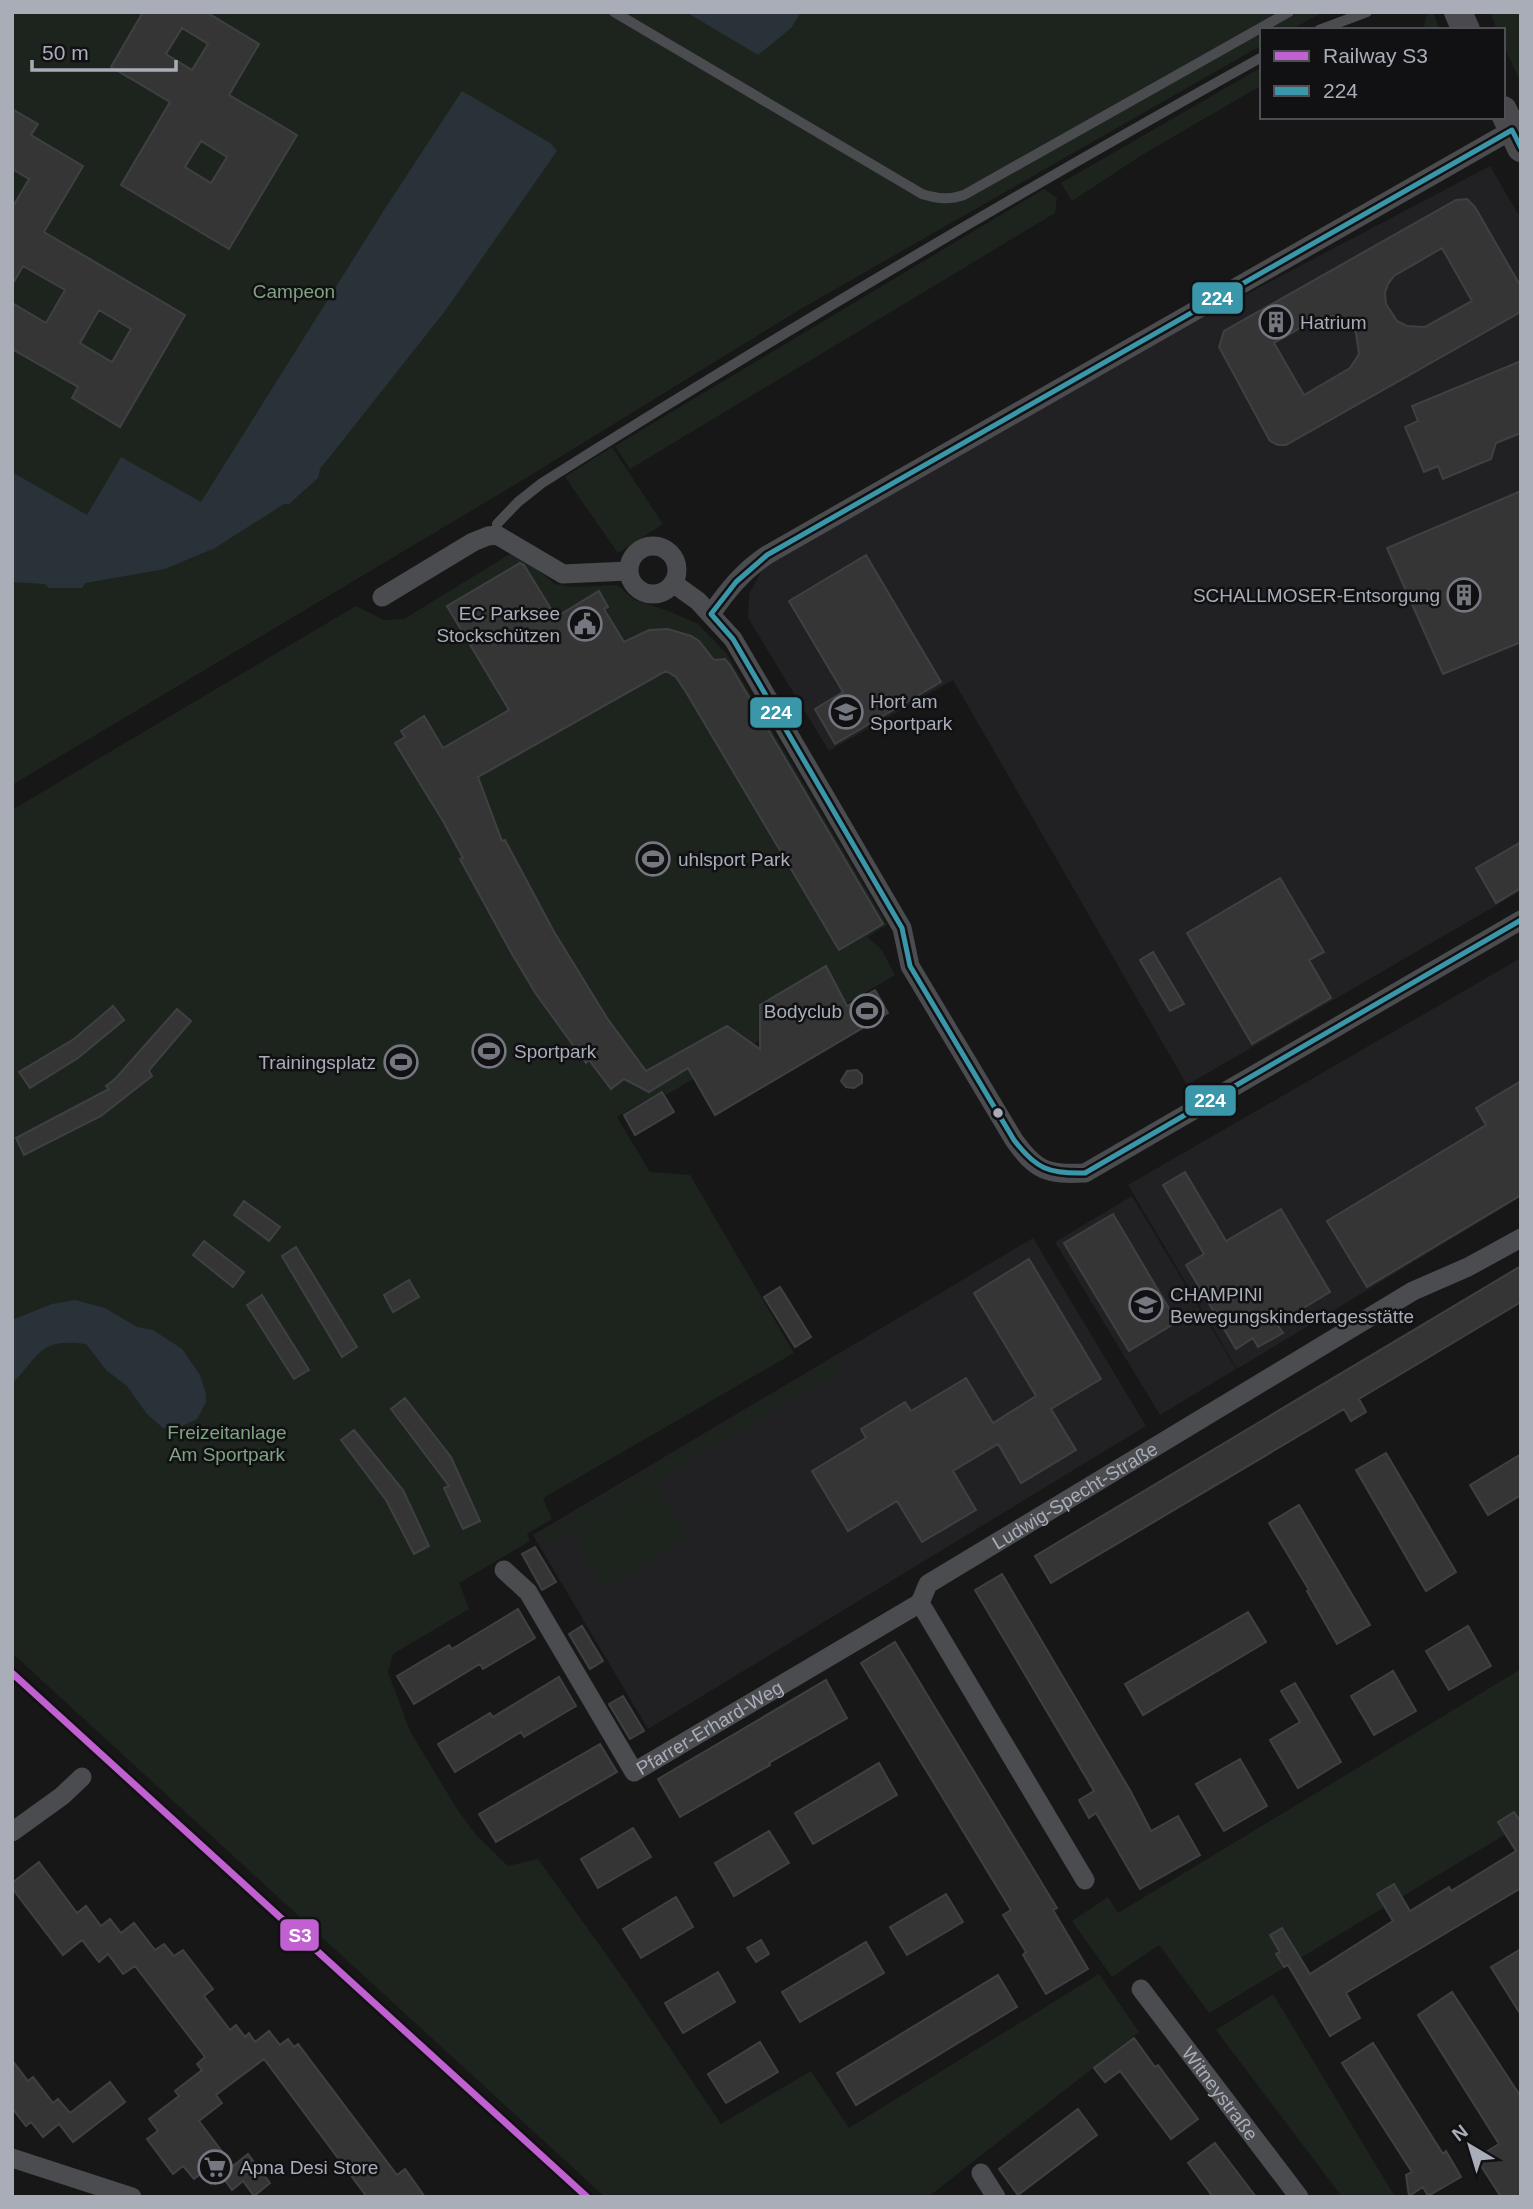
<svg xmlns="http://www.w3.org/2000/svg" width="1533" height="2209" font-family="Arial,sans-serif">
	<style>
		.built { fill: #212123 }
		.green { fill: #1d241e }
		.water { fill: #2a3239 }
		.building { fill: #353536; stroke: #3f4043; stroke-width: 2; fill-rule: evenodd }
		.lines { fill: none; stroke-linecap: round; stroke-linejoin: round }
		.lane { stroke: #4b4c50; stroke-width: 10 }
		.street { stroke: #4b4c50; stroke-width: 19 }
		.secondary { stroke: #4a4a4e; stroke-width: 28 }
		.bus-1-casing { stroke: #111113; stroke-width: 10 }
		.bus-1 { stroke: #3a96a9; stroke-width: 5 }
		.rail-1-casing { stroke: #111113; stroke-width: 12 }
		.rail-1 { stroke: #c160d1; stroke-width: 7 }
		.bus-dot { fill: #a8adb8; stroke: #111113; stroke-width: 2.5 }
		.labels { text-anchor: middle; stroke-width: 5; stroke-linejoin: round; paint-order: stroke }
		.park-label { font-size: 19px; fill: #7fa381; stroke: #111113 }
		.poi-label { font-size: 19px; fill: #a8adb8; stroke: #111113; text-anchor: start }
		.street-label { font-size: 19px; fill: #a8adb8; stroke: #111113 }
		.line-badge { stroke: #111113; stroke-width: 2.5 }
		.badge-label { font-size: 19px; text-anchor: middle; font-weight: bold; fill: #fff }
	</style>
	<rect width="100%" height="100%" fill="#171717"/>
	<path class="built" d="M1490,166L1521,219V891L1187,1085L953,680L829,751L748,618L749,594L767,561L1184,327Z
		M1521,958V1197L1237,1369L1128,1185Z
		M1132,1196L1236,1369L1160,1415L1055,1242Z
		M1033,1238L1146,1426L648,1729L533,1535Z"/>
	<path class="green" d="M12,12H1324L1290,30H1262V45L799,310L526,478L12,785Z
		M1429,12L1433,13L1440,30H1424L1425,19Z
		M1490,12H1521V83L1503,44V30H1497Z
		M1262,67V85L1142,155L1072,201L1061,183Z
		M1044,189L1057,198L1055,213L630,469L615,446Z
		M612,447L663,524L618,553L565,477Z
		M515,551L555,584L573,587L617,585L635,600L671,612L698,624L726,653L887,925L867,937L881,949L895,975L832,1012L824,1003L666,1095L663,1090L617,1117L650,1172L690,1175L794,1353L543,1498L552,1519L527,1534L530,1541L459,1583L469,1609L393,1654L388,1672L410,1731L457,1809L476,1835L508,1866L538,1859L630,1988L721,2124L811,2071L849,2128L1099,1974L1139,2032L928,2197H605L12,1653V810L356,606L384,620L404,619Z
		M834,1358L841,1370L546,1547L539,1536Z
		M656,1484L689,1538L605,1588L573,1534Z
		M1521,1669V1825L1209,2013L1159,1945L1112,1977L1072,1921L1108,1897L1118,1913Z
		M1273,1994L1395,2197H1342L1216,2030Z"/>
	<path class="water" d="M686,12H801L791,28L758,55Z
		M462,91L550,143L557,151L445,311L320,469L318,478L289,504H284L215,548L165,569L85,583L82,588H49L45,584L12,582V472L87,515L121,457L201,502L386,207Z
		M75,1300L105,1308L137,1327L153,1330L182,1349L200,1375L206,1394V1402L197,1419L182,1426L163,1428L147,1414L127,1386L107,1371L86,1344C40,1338 41,1353 12,1384V1320L52,1304Z"/>
	<path class="building" d="M143,12H206L259,44L229,95L297,135L229,249L121,185L170,102L111,67ZM182,28L208,44L192,70L166,54ZM201,141L227,157L211,183L185,167Z
		M12,109L38,124L31,135L83,166L44,232L185,315L120,427L72,398L78,387L12,349V303L46,323L65,290L23,266L12,285V208L29,179L12,169ZM99,310L131,329L112,362L80,343Z
		M1467,199L1475,207L1521,287V309L1517,314L1286,445H1278L1270,441L1219,347L1224,331L1456,200ZM1442,248L1472,301L1425,327L1407,326L1397,321L1386,304L1385,293L1388,284L1394,276ZM1329,316L1339,317L1348,323L1356,333L1359,354L1350,368L1304,395L1274,343L1318,318Z
		M1521,361V433L1496,443L1491,459L1443,479L1438,466L1424,472L1405,427L1418,421L1412,406Z
		M1521,491V642L1443,674L1387,548Z
		M866,555L941,682L835,744L815,709L843,692L789,601Z
		M520,563L524,565L556,617L599,591L608,607L604,609L624,642L649,630L668,629L691,636L699,641L714,660L725,659L730,665L883,924L839,950L686,692L676,677L666,671L478,777L502,841L505,840L553,930L607,1018L646,1071L727,1026L760,1049V1005L826,966L847,1006L875,990L888,1013L715,1115L688,1068L649,1092L624,1079L611,1089L589,1060L586,1063L536,994L512,954L460,859L463,858L443,821L395,743L405,737L401,731L424,716L443,748L509,710L447,606Z
		M1521,842V888L1496,903L1476,868Z
		M1280,878L1324,952L1309,960L1331,998L1252,1044L1187,933Z
		M1153,952L1184,1004L1170,1011L1140,960Z
		M113,1006L124,1020L78,1058L30,1088L19,1072L74,1039Z
		M177,1009L191,1021L151,1068L149,1071L152,1076L101,1116L24,1155L16,1138L109,1089L106,1086L116,1078Z
		M857,1070L862,1075V1083L854,1088L846,1087L841,1081L847,1071Z
		M1521,1081V1195L1367,1287L1327,1221L1486,1125L1476,1108Z
		M662,1092L674,1112L635,1135L624,1115Z
		M1185,1172L1226,1241L1281,1209L1330,1292L1277,1324L1283,1333L1258,1347L1253,1338L1236,1349L1186,1265L1204,1254L1163,1185Z
		M244,1201L280,1227L269,1241L234,1215Z
		M1113,1214L1177,1322L1129,1351L1064,1243Z
		M204,1241L244,1272L233,1287L193,1255Z
		M296,1247L357,1347L342,1357L282,1256Z
		M1029,1259L1101,1379L1051,1409L1076,1450L1021,1483L998,1444L953,1471L976,1510L922,1542L897,1501L848,1531L812,1471L866,1438L861,1429L905,1402L911,1411L966,1378L993,1423L1036,1396L974,1293Z
		M1521,1266V1302L1359,1399L1366,1412L1351,1421L1344,1409L1051,1583L1035,1556Z
		M409,1280L419,1297L393,1312L384,1295Z
		M780,1287L811,1337L795,1347L764,1297Z
		M262,1295L309,1370L294,1379L247,1305Z
		M405,1398L451,1457L480,1521L463,1529L444,1488L449,1486L391,1409Z
		M354,1430L403,1490L429,1546L414,1554L386,1500L341,1440Z
		M1386,1453L1456,1572L1426,1591L1356,1470Z
		M1521,1454V1495L1488,1515L1470,1485Z
		M1299,1505L1370,1625L1337,1644L1307,1591L1309,1590L1269,1523Z
		M535,1547L556,1582L542,1590L522,1554Z
		M1002,1574L1131,1792L1151,1831L1178,1816L1200,1855L1140,1889L1096,1813L1089,1818L1079,1800L1094,1791L975,1590Z
		M518,1609L535,1638L483,1669L480,1664L414,1704L397,1676L449,1645L452,1649Z
		M1248,1612L1266,1642L1143,1715L1125,1684Z
		M582,1626L603,1661L590,1669L569,1634Z
		M1468,1626L1491,1666L1449,1690L1426,1651Z
		M895,1642L1057,1908L1053,1910L1088,1969L1046,1994L1023,1955L1026,1952L1003,1915L1011,1910L861,1663Z
		M1393,1671L1416,1711L1374,1735L1351,1696Z
		M559,1677L576,1706L524,1737L521,1732L455,1772L438,1744L490,1713L493,1717Z
		M826,1680L847,1718L769,1763L770,1765L680,1817L658,1779Z
		M1295,1683L1341,1762L1298,1788L1270,1740L1300,1722L1281,1691Z
		M623,1696L644,1731L630,1739L609,1704Z
		M600,1744L617,1772L496,1842L479,1814Z
		M1240,1759L1267,1806L1224,1831L1196,1784Z
		M879,1763L897,1795L813,1844L795,1813Z
		M1514,1812L1521,1822V1888L1346,1993L1360,2018L1330,2036L1288,1965L1284,1967L1276,1954L1280,1952L1270,1935L1282,1928L1310,1974L1393,1921L1377,1894L1394,1884L1410,1911L1449,1887L1451,1891L1516,1851L1498,1822Z
		M633,1828L651,1857L598,1888L581,1859Z
		M769,1831L789,1863L734,1896L715,1863Z
		M39,1862L77,1913L86,1906L101,1926L110,1919L121,1933L134,1923L155,1950L164,1944L174,1956L183,1950L213,1989L204,1996L230,2030L236,2025L245,2037L249,2033L255,2042L269,2031L280,2045L288,2039L294,2047L298,2044L397,2175L405,2169L425,2197H367L264,2059L216,2095L222,2103L199,2121L233,2166L248,2154L270,2183L254,2196L243,2181L232,2190L222,2176L211,2184L202,2173L194,2179L183,2166L173,2174L147,2139L158,2131L149,2119L179,2096L175,2091L202,2070L197,2064L205,2057L135,1966L123,1974L108,1954L99,1962L82,1940L63,1955L12,1888V1883Z
		M946,1894L963,1922L907,1955L890,1927Z
		M676,1897L693,1927L641,1958L623,1929Z
		M761,1940L769,1954L756,1962L747,1948Z
		M866,1942L884,1973L800,2022L782,1992Z
		M1521,1949V2015L1491,1967Z
		M718,1972L735,2002L683,2033L665,2003Z
		M998,1975L1017,2007L856,2105L837,2073Z
		M1452,1992L1521,2097V2197H1501L1476,2158L1499,2144L1418,2015Z
		M1134,2038L1155,2067L1158,2065L1198,2119L1171,2139L1120,2071L1105,2082L1094,2068Z
		M760,2042L778,2072L726,2103L708,2074Z
		M1373,2043L1443,2154L1446,2151L1461,2177L1428,2196L1423,2187L1409,2196L1406,2175L1412,2172L1342,2063Z
		M12,2060L28,2081L33,2077L53,2103L58,2099L70,2113L110,2082L125,2102L73,2142L59,2124L43,2137L31,2122L26,2126L12,2108Z
		M1078,2109L1097,2135L1018,2195L999,2169Z
		M1215,2143L1256,2197H1213L1188,2163Z"/>
	<g class="lines">
		<path class="lane" d="M614,12L922,194C938,199 949,200 964,195L1289,12
			M1319,30L1367,12
			M497,535V524L518,502L542,483C778,334 1018,193 1262,57"/>
		<g class="street">
			<circle cx="653" cy="570" r="24"/>
			<path d="M673,583L698,601L733,639L902,928L910,966L1014,1140C1036,1171 1047,1175 1085,1173L1521,920"/>
			<path d="M382,597L473,542L488,536L497,535L563,574L628,571"/>
			<path d="M711,614C727,591 743,571 767,555L1512,130"/>
			<path id="s1" d="M504,1570L528,1592L634,1772L920,1603"/>
			<path id="s2" d="M920,1603L928,1584L1413,1291L1468,1267L1521,1238"/>
			<path d="M920,1603L1085,1880"/>
			<path d="M12,1832L62,1796L82,1777"/>
			<path id="s3" d="M1141,1989L1299,2197"/>
			<path d="M12,2158L132,2197"/>
			<path d="M981,2173L996,2197"/>
		</g>
		<path class="secondary" d="M1458,12L1466,30
			M1503,110L1521,148"/>
		<defs>
			<path id="bus-1" d="M1521,148L1512,130L767,555L736,582L711,614L733,639L902,928L910,966L1014,1140C1036,1169 1049,1174 1085,1173L1521,920"/>
		</defs>
		<use href="#bus-1" class="bus-1-casing"/>
		<use href="#bus-1" class="bus-1"/>
		<defs>
			<path id="rail-1" d="M12,1673L587,2197"/>
		</defs>
		<use href="#rail-1" class="rail-1-casing"/>
		<use href="#rail-1" class="rail-1"/>
	</g>
	<defs>
		<symbol id="building-ring" viewBox="-11 -11 22 22"><circle r="9.5" fill="#111113" stroke="#757880" stroke-width="1.5"/><path d="M-4-6H4V6H1V3H-1V6H-4ZM-2.5-4.3h1.7v1.8h-1.7ZM.8-4.3h1.7v1.8H.8ZM-2.5-1h1.7V.8h-1.7ZM.8-1h1.7V.8H.8Z" fill="#757880"/></symbol>
		<symbol id="civic-ring" viewBox="-11 -11 22 22"><circle r="9.5" fill="#111113" stroke="#757880" stroke-width="1.5"/><path d="M-.6-6.5H3V-4.5H.6V-3L4-1V1h2V6H-6V1h2V-1L-.6-3ZM-1.2 2.5V6h2.4V2.5Z" fill="#757880"/></symbol>
		<symbol id="school-ring" viewBox="-11 -11 22 22"><circle r="9.5" fill="#111113" stroke="#757880" stroke-width="1.5"/><path d="M0-5L7-2L0 1L-7-2ZM-4 1L0 2.5L4 1V4Q0 6-4 4Z" fill="#757880"/></symbol>
		<symbol id="stadium-ring" viewBox="-11 -11 22 22"><circle r="9.5" fill="#111113" stroke="#757880" stroke-width="1.5"/><path d="M0-5a6.5 5 0 1 0 0 10a6.5 5 0 1 0 0-10ZM-3.5-1.8h7v3.6h-7Z" fill="#757880"/></symbol>
		<symbol id="supermarket-ring" viewBox="-11 -11 22 22"><circle r="9.5" fill="#111113" stroke="#757880" stroke-width="1.5"/><path d="M-6-5.5h2.5l.6 2H6L4.5 2H-2.5L-4.4-4H-6ZM-1.5 3.2a1.3 1.3 0 1 0 .1 0ZM3 3.2a1.3 1.3 0 1 0 .1 0Z" fill="#757880"/></symbol>
	</defs>
	<g fill-rule="evenodd">
		<use href="#building-ring" x="1257" y="303" width="38" height="38"/>
		<use href="#building-ring" x="1445" y="576" width="38" height="38"/>
		<use href="#civic-ring" x="566" y="605" width="38" height="38"/>
		<use href="#school-ring" x="827" y="693" width="38" height="38"/>
		<use href="#stadium-ring" x="634" y="840" width="38" height="38"/>
		<use href="#stadium-ring" x="848" y="992" width="38" height="38"/>
		<use href="#stadium-ring" x="470" y="1032" width="38" height="38"/>
		<use href="#stadium-ring" x="382" y="1043" width="38" height="38"/>
		<use href="#school-ring" x="1127" y="1286" width="38" height="38"/>
		<use href="#supermarket-ring" x="196" y="2148" width="38" height="38"/>
	</g>
	<circle class="bus-dot" cx="998" cy="1113" r="6"/>
	<g class="labels">
		<g class="park-label">
			<text x="294" y="298">Campeon</text>
			<text x="227" y="1439">Freizeitanlage<tspan x="227" dy="22">Am Sportpark</tspan></text>
		</g>
		<g class="poi-label">
			<text x="1300" y="329">Hatrium</text>
			<text x="1440" y="602" text-anchor="end">SCHALLMOSER-Entsorgung</text>
			<text x="560" y="620" text-anchor="end">EC Parksee<tspan x="560" dy="22">Stockschützen</tspan></text>
			<text x="870" y="708">Hort am<tspan x="870" dy="22">Sportpark</tspan></text>
			<text x="678" y="866">uhlsport Park</text>
			<text x="842" y="1018" text-anchor="end">Bodyclub</text>
			<text x="514" y="1058">Sportpark</text>
			<text x="376" y="1069" text-anchor="end">Trainingsplatz</text>
			<text x="1170" y="1301">CHAMPINI<tspan x="1170" dy="22">Bewegungskindertagesstätte</tspan></text>
			<text x="240" y="2174">Apna Desi Store</text>
		</g>
		<g class="street-label">
			<text dy="7" stroke="none"><textPath href="#s2" startOffset="192">Ludwig-Specht-Straße</textPath></text>
			<text dy="7" stroke="none"><textPath href="#s1" startOffset="329">Pfarrer-Erhard-Weg</textPath></text>
			<text dy="7" stroke="none"><textPath href="#s3" startOffset="131">Witneystraße</textPath></text>
		</g>
	</g>
	<g class="line-badge">
		<rect x="1191" y="281" width="53" height="34" rx="7" fill="#3a96a9"/>
		<rect x="749" y="696" width="54" height="33" rx="7" fill="#3a96a9"/>
		<rect x="1184" y="1084" width="53" height="33" rx="7" fill="#3a96a9"/>
		<rect x="279" y="1918" width="41" height="34" rx="7" fill="#c160d1"/>
	</g>
	<g class="badge-label">
		<text x="1217" y="305">224</text>
		<text x="776" y="719">224</text>
		<text x="1210" y="1107">224</text>
		<text x="300" y="1942">S3</text>
	</g>
	<rect width="1533" height="2209" fill="none" stroke="#a8adb8" stroke-width="28"/>
	<rect x="1260" y="28" width="245" height="91" fill="#111113" stroke="#4d4f55" stroke-width="2"/>
	<rect x="1274" y="51" width="35" height="10" fill="#c160d1" stroke="#4d4f55" stroke-width="2"/>
	<text x="1323" y="63" font-size="21" fill="#a8adb8">Railway S3</text>
	<rect x="1274" y="86" width="35" height="10" fill="#3a96a9" stroke="#4d4f55" stroke-width="2"/>
	<text x="1323" y="98" font-size="21" fill="#a8adb8">224</text>
	<g transform="translate(1470 2146) rotate(322)" stroke="#111113" stroke-width="5" paint-order="stroke">
	<path d="M0-5L12 26L0 18L-12 26Z" fill="#a8adb8"/>
	<text y="-10" font-size="19" font-weight="bold" text-anchor="middle" fill="#a8adb8">N</text>
	</g>
	<path d="M32 60v10h144v-10" fill="none" stroke="#a8adb8" stroke-width="3.5"/>
	<text x="42" y="60" font-size="21" fill="#a8adb8" stroke="#111113" stroke-width="5" paint-order="stroke">50 m</text>
</svg>
